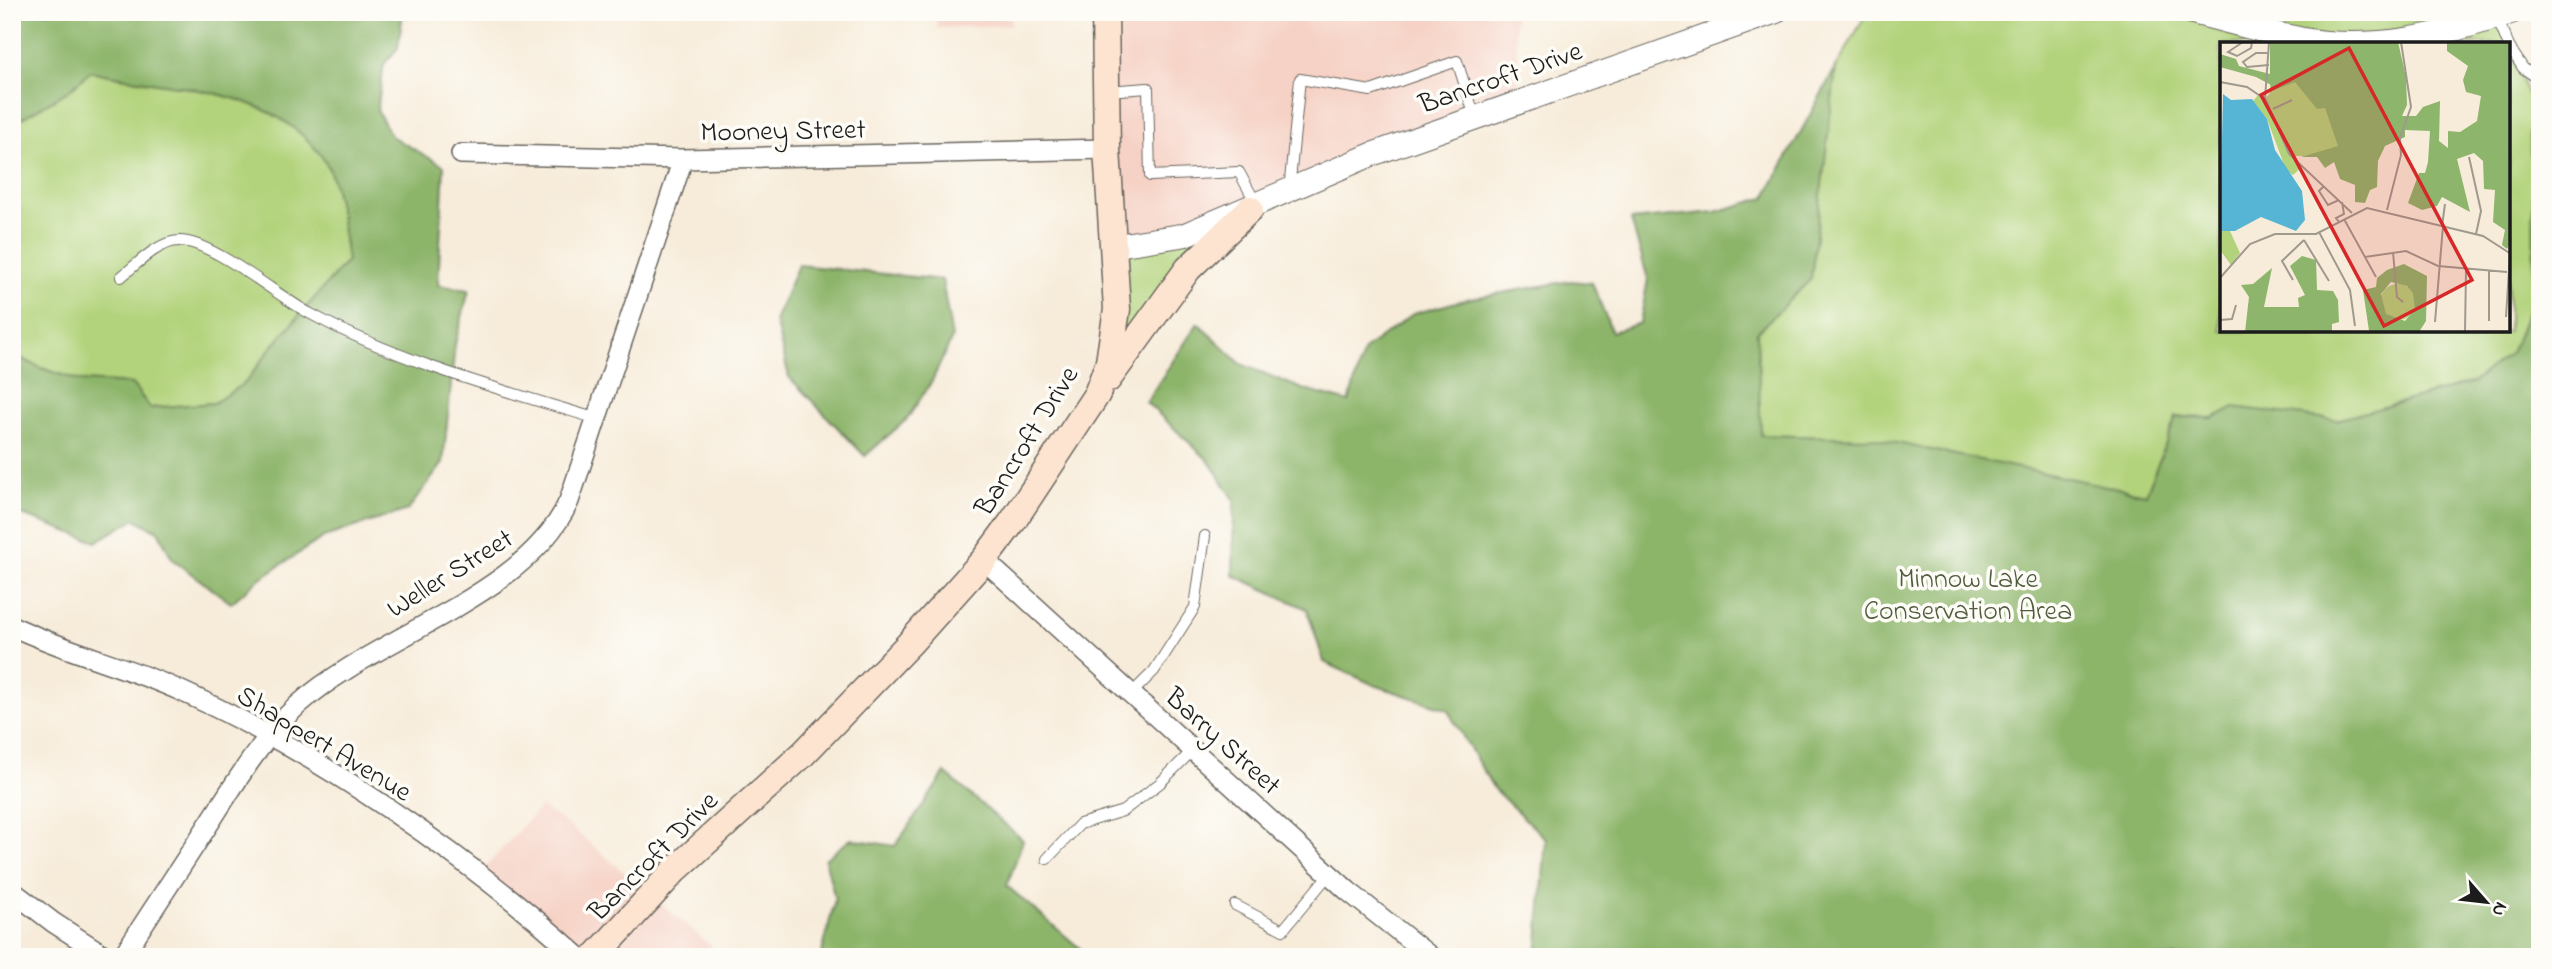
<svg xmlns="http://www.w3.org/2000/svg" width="2552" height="969" font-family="'Indie Flower',sans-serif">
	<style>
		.built { fill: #f6d1c5 }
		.green { fill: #b2d37b; stroke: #67784c; stroke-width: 2; fill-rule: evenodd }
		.forest { fill: #8db56b; stroke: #546844; stroke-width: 2 }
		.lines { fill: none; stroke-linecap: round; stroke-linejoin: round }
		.service-casing { stroke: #69655e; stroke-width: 12 }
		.minor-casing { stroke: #69655e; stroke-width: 22 }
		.tertiary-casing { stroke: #69655e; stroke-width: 25 }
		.secondary-casing { stroke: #69655e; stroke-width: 29 }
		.service { stroke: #fff; stroke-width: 10 }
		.minor { stroke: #fff; stroke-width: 19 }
		.tertiary { stroke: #fff; stroke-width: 23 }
		.secondary { stroke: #fde4d0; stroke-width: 26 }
		.labels { text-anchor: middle; stroke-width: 7; stroke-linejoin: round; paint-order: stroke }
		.street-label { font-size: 28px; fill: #1c1c1c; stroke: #fdfcf7 }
		.park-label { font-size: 28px; fill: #505c3d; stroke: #fdfcf7 }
		.inset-road { fill: none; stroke: #9f998e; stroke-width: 2 }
		.view { fill: #d62828; fill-opacity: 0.15; stroke: #d62828; stroke-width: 3.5 }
		.inset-edge { fill: none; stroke: #1c1c1c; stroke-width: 3.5 }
	</style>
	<rect width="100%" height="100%" fill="#fdfcf7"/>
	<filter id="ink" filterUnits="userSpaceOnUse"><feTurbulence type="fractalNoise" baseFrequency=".0143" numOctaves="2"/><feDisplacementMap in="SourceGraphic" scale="14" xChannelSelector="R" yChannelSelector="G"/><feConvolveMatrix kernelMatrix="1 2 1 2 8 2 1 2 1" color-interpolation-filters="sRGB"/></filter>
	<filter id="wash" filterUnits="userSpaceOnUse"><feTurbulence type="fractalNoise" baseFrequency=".00686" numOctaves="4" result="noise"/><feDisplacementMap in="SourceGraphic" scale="28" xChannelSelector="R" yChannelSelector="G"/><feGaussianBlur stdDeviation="1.57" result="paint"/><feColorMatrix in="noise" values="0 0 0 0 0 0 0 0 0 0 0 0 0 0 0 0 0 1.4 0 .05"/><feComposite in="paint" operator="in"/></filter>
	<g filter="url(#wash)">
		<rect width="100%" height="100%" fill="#f7ecda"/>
		<path class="built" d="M937,12H1011V25L937,28Z
			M1107,12H1514L1520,104L1115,248Z
			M541,806L572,828L724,957H581L479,874Z"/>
		<path class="green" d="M1867,12H2516L2499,19L2527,94L2540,100V957L1477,748L1765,198ZM2221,44H2508V331H2221Z
			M91,71C172,91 272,83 325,161C337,179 344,238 347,261L271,348L246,382L214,403L150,408L132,384L80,381L41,368L12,354V124L68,91Z
			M1251,209L1111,363L1115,248Z"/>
		<path class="forest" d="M12,12H403L398,48L384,64L377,110L391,136L444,166L438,285L469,290L455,344L443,463L408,510L324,537L259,579L231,603L173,560L158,531L135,519L96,542L14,512L12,354L41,368L80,381L132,384L150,408L214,403L246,382L271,348L347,261C344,237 337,179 325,161C272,83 173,91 91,71L68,91L12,124Z
			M1836,67L1811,279L1757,332L1761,435L1873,438L2146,494L2176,417L2213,418L2234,407L2337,420L2473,382L2512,351L2534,294L2533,177L2529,139L2532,107L2540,111V957H1537L1546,839L1494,789L1447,709L1374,685L1324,662L1307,609L1233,575L1234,499L1208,460L1146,402L1198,323L1241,364L1305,390L1349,402L1364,350L1413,314L1467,299L1570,281L1592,283L1612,332L1640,323L1648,279L1631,220L1715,212L1765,198Z
			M798,265L942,280L952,338L932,381L907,419L865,456L789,377L775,320Z
			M945,773L1023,840L1007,886L1090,957H821L835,899L825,859L851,839L895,846Z"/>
	</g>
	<g filter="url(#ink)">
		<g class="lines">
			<defs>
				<path id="service" d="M2497,18L2508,44
					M2508,45L2523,68L2540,80
					M1107,91L1148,88L1150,176L1239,172L1257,205
					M1289,191L1300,79L1371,91L1457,61L1475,117
					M121,277C136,265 159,241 179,241C211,240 279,297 309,313C397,361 499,389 594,418
					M1131,694L1154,671L1195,607L1205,536
					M1047,859L1080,824L1123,811L1160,783L1193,750
					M1235,905L1283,930L1330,873"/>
				<path id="minor" d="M461,154L683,159L1107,149
					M984,560L1348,891L1431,957
					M12,626C67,652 126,666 181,691C322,755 464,854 579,957
					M12,891L54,923L107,957
					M122,957C152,911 182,865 212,819C237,780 263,737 298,705C377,634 526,597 569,501L683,159"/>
				<path id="tertiary" d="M2191,12C2227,21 2264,32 2301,39C2372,52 2445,35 2512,12
					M1114,246L1184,235L1373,154L1775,12"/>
				<path id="secondary" d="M1108,379L1188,269L1250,209
					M595,957L675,870L803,754L909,644L984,560L1013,521L1097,394L1109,362L1117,309L1107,149L1105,12"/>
			</defs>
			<use href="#service" class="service-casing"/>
			<use href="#minor" class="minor-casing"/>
			<use href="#tertiary" class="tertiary-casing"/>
			<use href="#secondary" class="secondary-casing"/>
			<use href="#service" class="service"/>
			<use href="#minor" class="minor"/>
			<use href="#tertiary" class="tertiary"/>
			<use href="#secondary" class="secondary"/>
		</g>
	</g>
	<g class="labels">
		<g class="street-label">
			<text transform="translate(1500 76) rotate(-19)" y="10">Bancroft Drive</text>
			<text transform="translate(783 129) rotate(-1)" y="10">Mooney Street</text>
			<text transform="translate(1025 440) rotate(-58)" y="10">Bancroft Drive</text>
			<text transform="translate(449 572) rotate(-32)" y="10">Weller Street</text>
			<text transform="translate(1224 740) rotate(42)" y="10">Barry Street</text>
			<text transform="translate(325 742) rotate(31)" y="10">Shappert Avenue</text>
			<text transform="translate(652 855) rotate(-45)" y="10">Bancroft Drive</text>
		</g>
		<g class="park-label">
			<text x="1968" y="587">Minnow Lake<tspan x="1968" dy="32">Conservation Area</tspan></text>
		</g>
	</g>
	<g transform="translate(2220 42)">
		<rect width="290" height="290" fill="#f7ecda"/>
		<path d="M50,0L160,114H73L82,125L73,133L66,128L47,77L33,59L39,52L45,57L50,51ZM0,189H10L20,211L11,223L0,208ZM160 260a18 18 0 1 1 36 0a18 18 0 1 1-36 0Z" fill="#b2d37b"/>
		<path d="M50,0H178L186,35L187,63L182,74H196L203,65L220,59L219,99L228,106V89L240,90L257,79L261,54L246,50L243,38L248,24L227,9V0H290V202L287,207L282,203L285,188L273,180L275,148L264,147L263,119L254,111L237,117L250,170L222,155L217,164L202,168L188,161L199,131H205L208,120L210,89L185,88V95L165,104L158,119L157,145L150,148L145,161L135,160V143L120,137L114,120L105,126L97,115H81L118,104L105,66L97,67L75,40L51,49V43L36,35L0,25V12L16,17L19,24L50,32ZM82,214L96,218L97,248L113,249L118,258L119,280L112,282V290H25L29,255L21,243L33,242L52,226L44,265H79L78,256L85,253L70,224ZM184,222L207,234L206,279L199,290L149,289L143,248L156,245L157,236L167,228ZM171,240L187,244L193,251L195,267L185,279L166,272L161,252Z" fill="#8db56b" fill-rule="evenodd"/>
		<path d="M3,52L11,58L32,57L47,77L55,108L82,149L85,178L76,189L41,175L15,189H0Z" fill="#56b5d5"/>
		<path class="inset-road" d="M23,0L8,10L17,14L31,6L32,0M49,11H36L23,20L27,25L49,23M0,40L27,45L46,58L69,112L132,171M45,57L49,0M53,67L72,58M249,115L261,169L256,192M103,145L99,149L108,163L119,158M167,168L181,113L180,96L191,65L181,0M124,177L156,235M119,180L116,176L124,172L122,160M222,184L225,162M99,190L130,248L135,284M84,198L109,239M173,210L177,255L183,260M145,215L186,209L218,224L287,230M0,236L30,202L55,192H96L147,166L263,194L291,212M73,238L62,219L84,198M286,275L290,212M0,278L12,277L16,263M269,279V229M215,280L223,184M245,290L246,227"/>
		<path class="view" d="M129,6L252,238L164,284L41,53Z"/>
		<rect width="290" height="290" class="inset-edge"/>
	</g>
	<rect width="2552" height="969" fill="none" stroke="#fdfcf7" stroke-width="42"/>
	<g transform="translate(2486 902) rotate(118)" stroke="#fdfcf7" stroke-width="5" paint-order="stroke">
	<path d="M0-5L12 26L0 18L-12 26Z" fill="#1c1c1c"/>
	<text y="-10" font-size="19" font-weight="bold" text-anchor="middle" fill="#1c1c1c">N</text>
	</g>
</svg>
